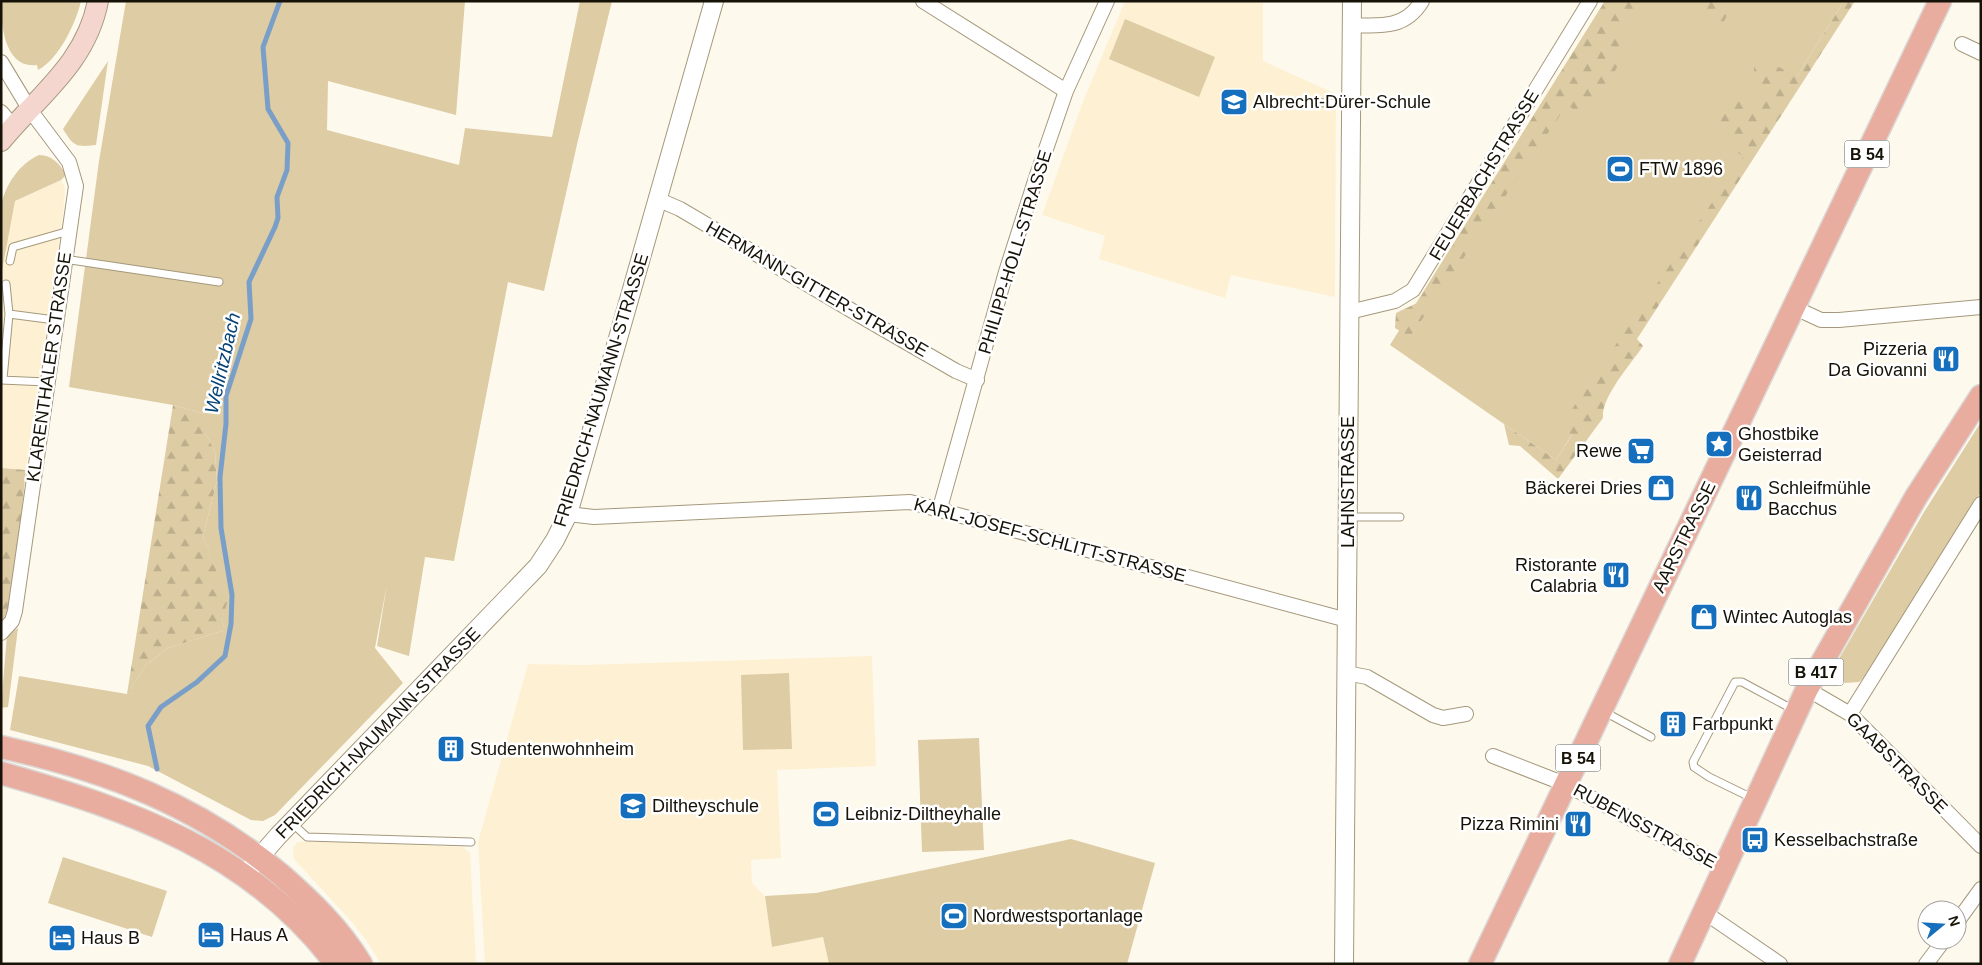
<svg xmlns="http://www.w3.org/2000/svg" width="1982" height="965" font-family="Arial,sans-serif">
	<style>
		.built { fill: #fef1d3 }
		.green { fill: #ddcca4 }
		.forest { fill: url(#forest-firs) }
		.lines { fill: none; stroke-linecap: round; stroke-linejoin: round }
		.stream { stroke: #799fc9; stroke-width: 5 }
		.service-casing { stroke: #a5997c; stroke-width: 9 }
		.minor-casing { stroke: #a5997c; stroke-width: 16 }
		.tertiary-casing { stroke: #a5997c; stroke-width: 20 }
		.secondary-casing { stroke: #a5997c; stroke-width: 22 }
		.primary-casing { stroke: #dad9d7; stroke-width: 25 }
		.service { stroke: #fff; stroke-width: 7 }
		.minor { stroke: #fff; stroke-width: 14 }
		.tertiary { stroke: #fff; stroke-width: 18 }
		.secondary { stroke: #f4d6cf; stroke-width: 20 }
		.primary { stroke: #e9ad9f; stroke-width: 22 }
		.labels { text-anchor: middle; stroke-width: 5; stroke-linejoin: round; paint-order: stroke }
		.shield { fill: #fff; stroke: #5c5951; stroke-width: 1 }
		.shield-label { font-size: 16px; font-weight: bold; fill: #161207 }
		.poi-label { font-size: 18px; fill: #161207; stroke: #fff; text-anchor: start }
		.street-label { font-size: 18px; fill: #161207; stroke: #fff }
		.water-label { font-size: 19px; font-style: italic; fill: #044276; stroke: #fff }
	</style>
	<defs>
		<pattern id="forest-firs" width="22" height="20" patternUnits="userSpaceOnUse" patternTransform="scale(1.25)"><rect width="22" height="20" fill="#ddcca4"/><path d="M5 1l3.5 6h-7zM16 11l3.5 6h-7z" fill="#bdae8c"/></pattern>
	</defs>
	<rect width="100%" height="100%" fill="#fef9ed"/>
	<path class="built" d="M1125,1H1263V61L1336,94L1335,297L1231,275L1225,298L1099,259L1105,236L1042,215L1082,104Z
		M61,180L65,188L63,214L26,470L1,468V276L15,201Z
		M872,656L876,766L777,770L781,858L751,860L752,883L765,896L772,947L823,937L829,964H485L478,842L528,664L584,665Z
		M330,841L463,847L470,853L476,964H381L366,940L351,921L294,859L293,848L297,842Z"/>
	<path class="green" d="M1,1H81C76,23 59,59 38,70L37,65C4,69 1,24 1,1Z
		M126,1H465L456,115L328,81L327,130L459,165L465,128L552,137L580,1H612L578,140L544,291L508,282L454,561L425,557L409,656L377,646L387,584L375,648L403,683L275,815L263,821L251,820L148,766L10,730L19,676L127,694L146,665L168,648L225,630L222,621L227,598L203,536L217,481L215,451L205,433V414L173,405L69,387L99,161Z
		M1605,1H1844L1556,460L1390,345Z
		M1125,19L1215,57L1199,97L1109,59Z
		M108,61L96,145C76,147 74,147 63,129Z
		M39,155C52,155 60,164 66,175L61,180L15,201L1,276C1,255 0,226 1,206C5,185 20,163 39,155Z
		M1981,422V492L1868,674L1859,682L1845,683L1836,675V664L1924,512Z
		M18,628L8,707L1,708L7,635Z
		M789,673L792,749L743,750L741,675Z
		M979,738L984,850L922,852L918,740Z
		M1071,839L1155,863L1127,964H829L823,937L772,947L765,896L816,893Z
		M63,857L167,891L152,937L48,903Z"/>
	<path class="forest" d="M1605,1H1640L1618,33L1629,50L1584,116L1567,105L1410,337L1395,328L1396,313L1417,303Z
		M1710,1H1735L1718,32L1707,8Z
		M1844,1H1855L1637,339L1643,346C1631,364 1601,397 1603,418L1558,479L1520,446L1509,445L1504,424L1556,460L1572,435L1560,427L1743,157L1735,150L1717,127L1724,113L1722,105L1729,96L1734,95L1750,105L1761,90L1762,83L1754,73V58L1758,57L1797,76Z
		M173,405L205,414V433L215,451L217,481L203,536L228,599L222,621L225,630L168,648L146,665L127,694Z
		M1,468L26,470L11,613L1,624Z"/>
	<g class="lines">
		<path class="stream" d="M157,769L148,726L161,707L197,682L225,656L231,624L232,595L221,528L220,477L226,424V396L251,319L249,282L275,227L278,218L277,197L287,170L288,143L268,109L263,47L280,1"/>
		<defs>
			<path id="service" d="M1281,101L1351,104
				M64,259L219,282
				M10,261L13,247L69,231
				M6,284L9,314
				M3,379L9,314L55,320
				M1,380L47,382
				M1348,517H1400
				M1603,711L1651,737
				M1752,798L1709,777L1694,767L1693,762L1735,682H1742L1794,710
				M292,823L307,837L471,842"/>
			<path id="minor" d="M923,1L1066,91
				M1351,25C1380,26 1405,29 1422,1
				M1962,44L1981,53
				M1,62L30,110L69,162L76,186L15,611L12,621L1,633
				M1,112L13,126
				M657,199L680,209L866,319L956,371L977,380
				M1793,307L1821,320H1839L1981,307
				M1349,312L1395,301L1413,290L1590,1
				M940,508L1006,272L1036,178L1066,91L1107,1
				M568,514L594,517L910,502L1347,620
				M1346,673L1367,677L1433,715L1443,718L1466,714
				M1807,689L1850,714L1981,846
				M1850,714L1981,504
				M1493,756L1565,784L1724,868
				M1704,912L1780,964
				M1957,922L1981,889
				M1926,964L1944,940"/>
			<path id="tertiary" d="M251,867L278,836L538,566L555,540L568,514L714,1
				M1344,964L1352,1"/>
			<path id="secondary" d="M1,141C39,95 86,63 98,1"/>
			<path id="primary" d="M1,747C106,770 197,805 280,874C311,901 340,929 361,964
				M1,773C131,810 252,852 336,964
				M1480,964L1940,1
				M1680,964L1807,689L1916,497L1981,396"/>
		</defs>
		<use href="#service" class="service-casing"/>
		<use href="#minor" class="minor-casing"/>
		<use href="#tertiary" class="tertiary-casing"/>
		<use href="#secondary" class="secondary-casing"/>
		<use href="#primary" class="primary-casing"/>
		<use href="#service" class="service"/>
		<use href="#minor" class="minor"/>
		<use href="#tertiary" class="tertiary"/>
		<use href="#secondary" class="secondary"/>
		<use href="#primary" class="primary"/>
	</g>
	<defs>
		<symbol id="school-square" viewBox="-11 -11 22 22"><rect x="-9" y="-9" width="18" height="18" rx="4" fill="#156fbc" stroke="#fff"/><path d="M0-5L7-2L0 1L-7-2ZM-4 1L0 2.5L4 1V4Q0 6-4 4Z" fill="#fff"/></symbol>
		<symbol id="stadium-square" viewBox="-11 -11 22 22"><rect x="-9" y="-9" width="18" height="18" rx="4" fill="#156fbc" stroke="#fff"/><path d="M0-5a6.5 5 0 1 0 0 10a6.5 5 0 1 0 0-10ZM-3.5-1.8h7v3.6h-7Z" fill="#fff"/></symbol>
		<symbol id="restaurant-square" viewBox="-11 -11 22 22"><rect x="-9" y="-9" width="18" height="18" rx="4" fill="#156fbc" stroke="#fff"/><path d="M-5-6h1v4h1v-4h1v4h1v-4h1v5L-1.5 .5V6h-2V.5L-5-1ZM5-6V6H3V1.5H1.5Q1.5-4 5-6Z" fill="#fff"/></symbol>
		<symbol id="sight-square" viewBox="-11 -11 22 22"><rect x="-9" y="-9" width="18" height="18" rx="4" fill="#156fbc" stroke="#fff"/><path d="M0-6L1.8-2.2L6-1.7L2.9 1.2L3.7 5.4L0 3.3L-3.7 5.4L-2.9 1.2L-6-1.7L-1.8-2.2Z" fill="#fff"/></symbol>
		<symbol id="supermarket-square" viewBox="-11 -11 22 22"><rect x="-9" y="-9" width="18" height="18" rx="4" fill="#156fbc" stroke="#fff"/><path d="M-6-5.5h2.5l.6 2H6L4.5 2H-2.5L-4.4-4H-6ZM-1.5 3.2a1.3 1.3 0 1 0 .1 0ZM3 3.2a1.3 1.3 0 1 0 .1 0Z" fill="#fff"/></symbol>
		<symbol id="shop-square" viewBox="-11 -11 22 22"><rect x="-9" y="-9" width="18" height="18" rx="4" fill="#156fbc" stroke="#fff"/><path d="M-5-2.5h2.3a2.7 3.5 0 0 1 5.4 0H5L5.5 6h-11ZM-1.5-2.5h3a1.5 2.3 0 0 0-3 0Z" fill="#fff"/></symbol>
		<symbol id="building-square" viewBox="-11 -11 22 22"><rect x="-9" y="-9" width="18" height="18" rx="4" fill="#156fbc" stroke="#fff"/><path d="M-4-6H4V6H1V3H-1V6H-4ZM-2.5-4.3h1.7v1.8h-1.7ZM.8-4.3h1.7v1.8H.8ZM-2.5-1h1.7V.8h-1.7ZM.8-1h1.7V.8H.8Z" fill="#fff"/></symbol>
		<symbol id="bus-square" viewBox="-11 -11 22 22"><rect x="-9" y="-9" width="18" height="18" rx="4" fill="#156fbc" stroke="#fff"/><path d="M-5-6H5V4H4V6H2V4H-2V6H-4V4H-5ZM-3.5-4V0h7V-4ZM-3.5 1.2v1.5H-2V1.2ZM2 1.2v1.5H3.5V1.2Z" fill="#fff"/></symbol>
		<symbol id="hotel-square" viewBox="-11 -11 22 22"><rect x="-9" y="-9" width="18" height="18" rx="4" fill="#156fbc" stroke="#fff"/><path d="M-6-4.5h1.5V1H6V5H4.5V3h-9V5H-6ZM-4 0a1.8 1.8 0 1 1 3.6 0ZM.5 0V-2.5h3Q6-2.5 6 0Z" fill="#fff"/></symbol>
	</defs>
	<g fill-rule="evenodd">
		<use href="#school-square" x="1218" y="86" width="32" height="32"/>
		<use href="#stadium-square" x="1604" y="153" width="32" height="32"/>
		<use href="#restaurant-square" x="1930" y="343" width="32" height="32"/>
		<use href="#sight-square" x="1703" y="428" width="32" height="32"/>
		<use href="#supermarket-square" x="1625" y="435" width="32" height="32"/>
		<use href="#shop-square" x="1645" y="472" width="32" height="32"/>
		<use href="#restaurant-square" x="1733" y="482" width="32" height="32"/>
		<use href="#restaurant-square" x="1600" y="559" width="32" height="32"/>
		<use href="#shop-square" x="1688" y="601" width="32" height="32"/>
		<use href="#building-square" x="1657" y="708" width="32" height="32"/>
		<use href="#building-square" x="435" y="733" width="32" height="32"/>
		<use href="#school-square" x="617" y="790" width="32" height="32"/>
		<use href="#stadium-square" x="810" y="798" width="32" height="32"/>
		<use href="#restaurant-square" x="1562" y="808" width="32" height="32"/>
		<use href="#bus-square" x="1739" y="824" width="32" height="32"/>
		<use href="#stadium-square" x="938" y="900" width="32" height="32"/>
		<use href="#hotel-square" x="195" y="919" width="32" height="32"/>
		<use href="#hotel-square" x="46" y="922" width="32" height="32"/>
	</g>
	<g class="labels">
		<g class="shield">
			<rect x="1844.5" y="140.5" width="45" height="27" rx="4"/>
			<rect x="1788.5" y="658.5" width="55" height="27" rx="4"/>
			<rect x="1555.5" y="744.5" width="45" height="27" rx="4"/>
		</g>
		<g class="shield-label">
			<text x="1867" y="160">B 54</text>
			<text x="1816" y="678">B 417</text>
			<text x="1578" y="764">B 54</text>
		</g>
		<g class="poi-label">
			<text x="1253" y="108">Albrecht-Dürer-Schule</text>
			<text x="1639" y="175">FTW 1896</text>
			<text x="1927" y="355" text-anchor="end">Pizzeria<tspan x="1927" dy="21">Da Giovanni</tspan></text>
			<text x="1738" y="440">Ghostbike<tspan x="1738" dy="21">Geisterrad</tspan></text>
			<text x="1622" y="457" text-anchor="end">Rewe</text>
			<text x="1642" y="494" text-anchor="end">Bäckerei Dries</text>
			<text x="1768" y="494">Schleifmühle<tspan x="1768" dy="21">Bacchus</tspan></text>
			<text x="1597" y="571" text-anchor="end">Ristorante<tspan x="1597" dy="21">Calabria</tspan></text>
			<text x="1723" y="623">Wintec Autoglas</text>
			<text x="1692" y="730">Farbpunkt</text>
			<text x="470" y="755">Studentenwohnheim</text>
			<text x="652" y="812">Diltheyschule</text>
			<text x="845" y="820">Leibniz-Diltheyhalle</text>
			<text x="1559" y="830" text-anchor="end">Pizza Rimini</text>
			<text x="1774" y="846">Kesselbachstraße</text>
			<text x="973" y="922">Nordwestsportanlage</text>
			<text x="230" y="941">Haus A</text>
			<text x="81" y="944">Haus B</text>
		</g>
		<g class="street-label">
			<text transform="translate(1484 175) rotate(-59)" y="6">FEUERBACHSTRASSE</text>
			<text transform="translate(1015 252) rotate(-73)" y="6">PHILIPP-HOLL-STRASSE</text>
			<text transform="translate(817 289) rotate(30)" y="6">HERMANN-GITTER-STRASSE</text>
			<text transform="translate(49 367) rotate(-82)" y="6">KLARENTHALER STRASSE</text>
			<text transform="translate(601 390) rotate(-73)" y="6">FRIEDRICH-NAUMANN-STRASSE</text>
			<text transform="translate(1348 482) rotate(-90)" y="6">LAHNSTRASSE</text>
			<text transform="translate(1684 537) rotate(-64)" y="6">AARSTRASSE</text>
			<text transform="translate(1050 540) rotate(15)" y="6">KARL-JOSEF-SCHLITT-STRASSE</text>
			<text transform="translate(378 733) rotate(-46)" y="6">FRIEDRICH-NAUMANN-STRASSE</text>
			<text transform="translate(1897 763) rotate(45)" y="6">GAABSTRASSE</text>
			<text transform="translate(1645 826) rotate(28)" y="6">RUBENSSTRASSE</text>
		</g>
		<g class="water-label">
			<text transform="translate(222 363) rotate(-77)" y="7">Wellritzbach</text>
		</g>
	</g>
	<rect width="1982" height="965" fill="none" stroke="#161207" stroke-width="5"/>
	<g transform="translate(1942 925) rotate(72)"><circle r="24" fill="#ffffff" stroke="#a2a09c"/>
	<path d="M0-4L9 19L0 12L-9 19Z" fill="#156fbc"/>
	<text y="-8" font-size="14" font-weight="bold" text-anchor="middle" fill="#161207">N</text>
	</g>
</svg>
